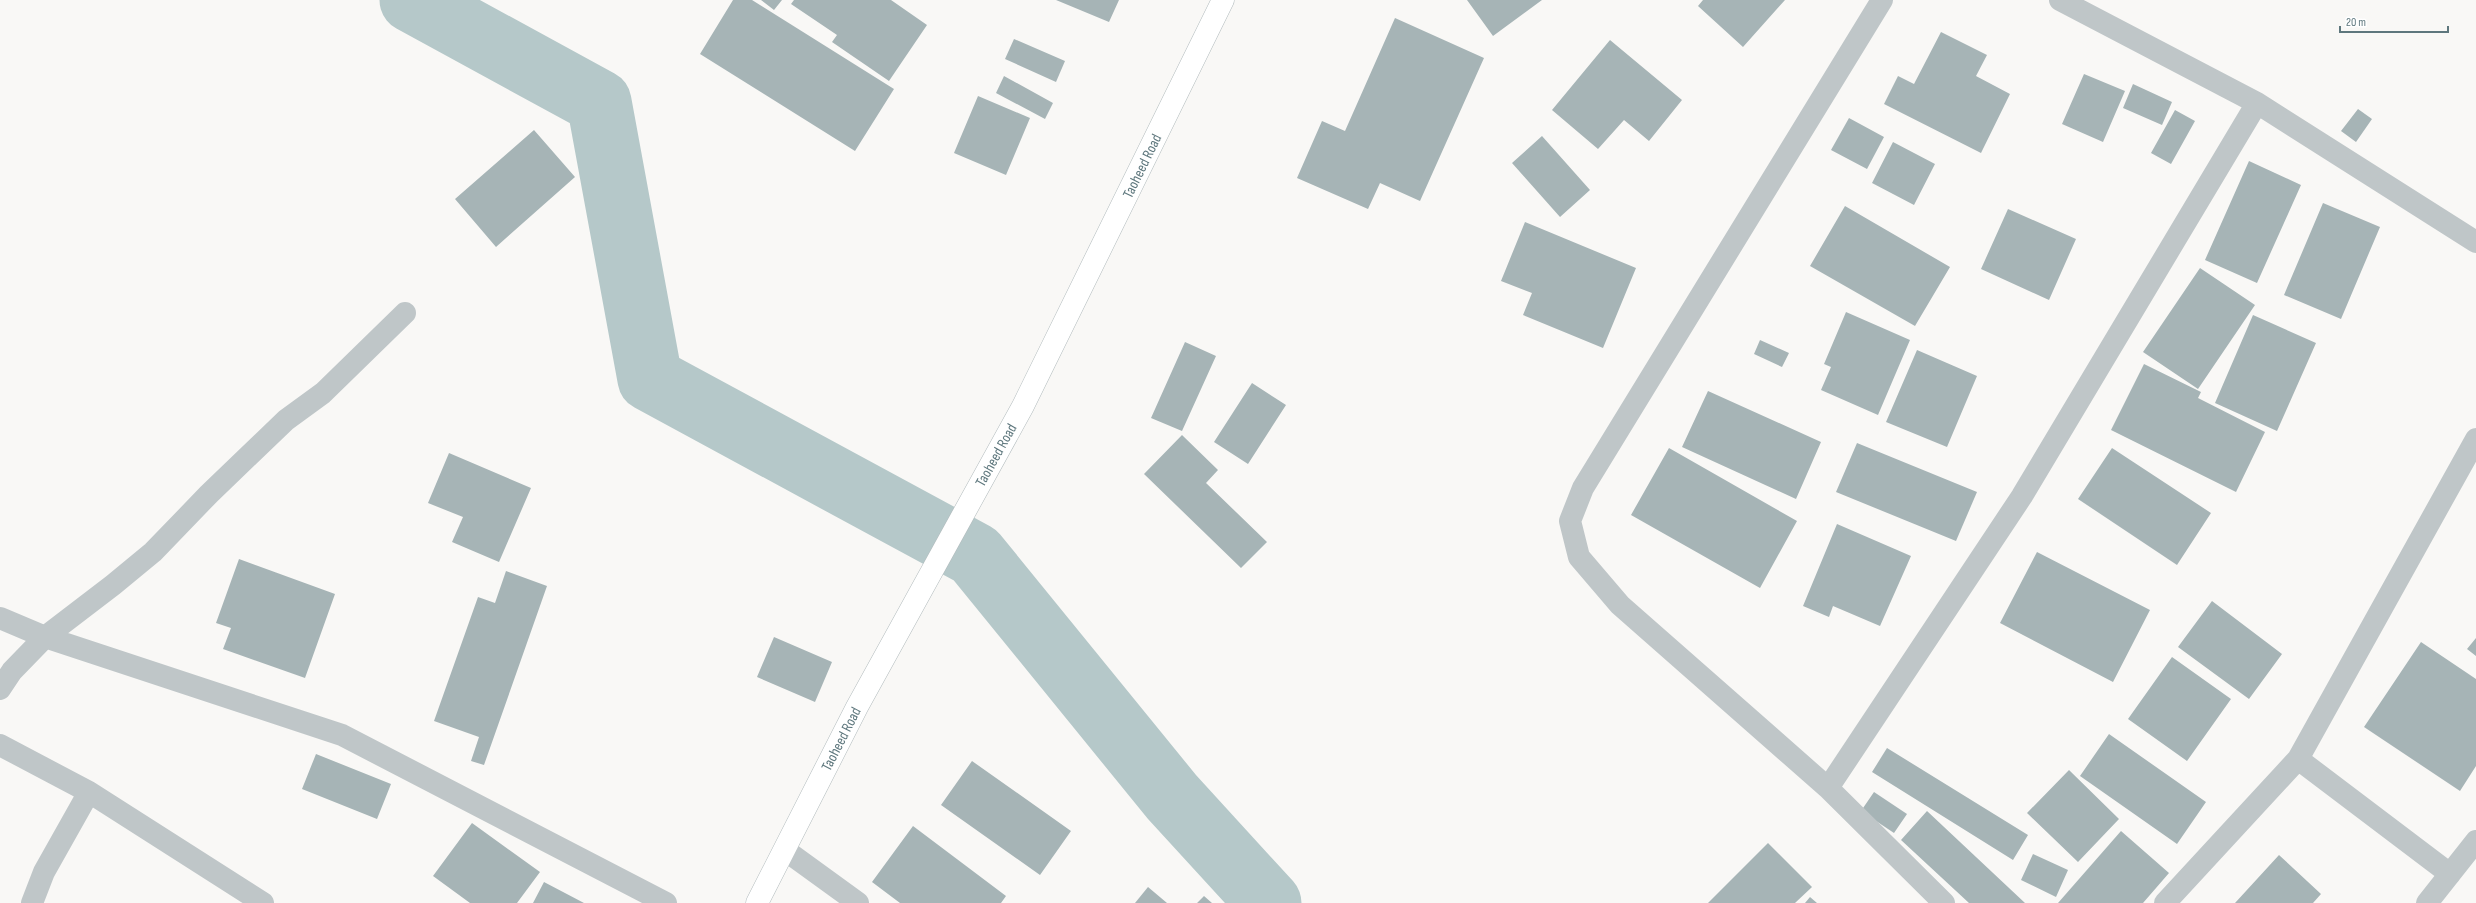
<svg xmlns="http://www.w3.org/2000/svg" width="2476" height="903" font-family="'Sofia Sans Condensed',sans-serif">
	<style>
		.lines { fill: none; stroke-linecap: round; stroke-linejoin: round }
		.river { stroke: #b5c8c9; stroke-width: 65 }
		.building { fill: #a6b4b6 }
		.primary-casing { stroke: #b2bbbd; stroke-width: 23 }
		.minor { stroke: #bfc6c8; stroke-width: 22 }
		.primary { stroke: #fff; stroke-width: 22 }
		.labels { text-anchor: middle; stroke-width: 4; stroke-linejoin: round; paint-order: stroke }
		.street-label { font-size: 15px; fill: #5e777d; stroke: #fff }
	</style>
	<rect width="100%" height="100%" fill="#f9f8f6"/>
	<g class="lines">
		<path class="river" d="M412,0L599,102L650,379L975,555L1172,797L1269,903"/>
	</g>
	<path class="building" d="M733,0H752L894,89L855,151L700,54Z
		M761,0H782L774,10Z
		M794,0H891L927,25L889,81L832,42L837,35L791,4Z
		M1056,0H1119L1109,22Z
		M1467,0H1542L1493,36Z
		M1703,0H1785L1743,47L1698,6Z
		M1395,18L1484,58L1420,201L1380,183L1368,209L1297,178L1322,121L1345,131Z
		M1941,32L1987,55L1976,76L2010,94L1981,153L1884,104L1898,76L1914,84Z
		M1014,39L1065,61L1056,82L1005,59Z
		M1610,40L1682,100L1649,141L1624,120L1598,149L1552,110Z
		M2084,74L2125,91L2103,142L2062,124Z
		M1004,76L1053,103L1045,119L996,93Z
		M2133,84L2172,102L2162,125L2123,108Z
		M978,96L1030,118L1006,175L954,153Z
		M2358,109L2372,119L2356,142L2341,131Z
		M2175,110L2195,121L2171,164L2151,153Z
		M1849,118L1884,137L1867,169L1831,150Z
		M534,130L575,177L496,247L455,199Z
		M1542,136L1590,190L1560,217L1512,163Z
		M1893,142L1935,164L1914,205L1872,183Z
		M2249,161L2301,185L2257,283L2205,260Z
		M2323,203L2380,227L2341,319L2284,295Z
		M1845,206L1950,267L1915,326L1810,266Z
		M2008,209L2076,239L2049,300L1981,269Z
		M1525,222L1636,268L1603,348L1523,315L1532,293L1501,281Z
		M2200,268L2255,305L2198,389L2143,352Z
		M1846,312L1910,340L1878,415L1821,390L1831,367L1824,364Z
		M2253,315L2316,343L2277,431L2215,403Z
		M1760,340L1789,353L1782,367L1754,354Z
		M1185,342L1216,356L1182,431L1151,418Z
		M1917,350L1977,376L1947,447L1886,422Z
		M2144,364L2201,392L2198,398L2265,432L2236,492L2111,430Z
		M1252,383L1286,405L1248,464L1214,442Z
		M1708,391L1821,442L1796,499L1682,447Z
		M1182,435L1218,470L1206,483L1267,542L1241,568L1144,474Z
		M1857,443L1977,492L1956,541L1836,492Z
		M1669,448L1797,521L1760,588L1631,515Z
		M2112,448L2211,513L2177,565L2078,499Z
		M449,453L531,488L499,562L452,542L463,517L428,503Z
		M1837,524L1911,556L1880,626L1833,606L1829,617L1803,606Z
		M2037,552L2150,610L2113,682L2000,623Z
		M239,559L335,594L305,678L223,649L231,628L216,623Z
		M506,571L547,586L484,765L471,761L479,737L434,721L478,597L495,603Z
		M2212,601L2282,654L2249,699L2178,647Z
		M774,637L832,662L815,702L757,677Z
		M2476,638V656L2467,649Z
		M2421,642L2476,679V766L2460,791L2364,727Z
		M2172,657L2231,699L2187,761L2128,719Z
		M2109,734L2206,802L2177,844L2080,776Z
		M1887,748L2028,835L2013,860L1872,772Z
		M316,754L391,784L377,819L302,789Z
		M972,761L1071,831L1040,875L941,805Z
		M2069,770L2119,819L2078,862L2027,813Z
		M1874,792L1907,814L1894,833L1861,811Z
		M1927,811L2025,903H1969L1901,840Z
		M472,823L540,872L517,903H470L433,876Z
		M913,826L1006,896L1001,903H900L872,882Z
		M2121,831L2169,873L2143,903H2058Z
		M1768,843L1812,887L1795,903H1708Z
		M2033,854L2068,870L2056,897L2021,880Z
		M2279,855L2321,894L2313,903H2235Z
		M544,882L584,903H533Z
		M1148,887L1167,903H1135Z
		M1204,896L1212,903H1197Z
		M1810,897L1817,903H1805Z"/>
	<g class="lines">
		<defs>
			<path id="primary" d="M757,903L857,707L1023,406L1223,0"/>
		</defs>
		<use href="#primary" class="primary-casing"/>
		<path class="minor" d="M1882,0L1583,488L1570,521L1579,557L1620,605L1828,788L1944,903
			M2060,0L2257,103L2476,242
			M0,618L45,637L342,735L666,903
			M0,689L12,671L45,637L113,585L153,552L209,494L286,420L323,393L405,313
			M0,745L89,792L263,903
			M1828,788L2022,496L2257,103
			M785,850L858,903
			M2450,874L2298,759L2476,439
			M32,903L44,872L89,792
			M2165,903L2298,759
			M2427,903L2476,841"/>
		<use href="#primary" class="primary"/>
	</g>
	<g class="labels">
		<g class="street-label">
			<text transform="translate(1142 166) rotate(-64)" y="5">Taoheed Road</text>
			<text transform="translate(996 455) rotate(-61)" y="5">Taoheed Road</text>
			<text transform="translate(841 739) rotate(-63)" y="5">Taoheed Road</text>
		</g>
	</g>
	<path d="M2340 26v6h108v-6" fill="none" stroke="#5e777d" stroke-width="2"/>
	<text x="2346" y="26" font-size="12" fill="#5e777d" stroke="#ffffff" stroke-width="3" paint-order="stroke">20 m</text>
</svg>
